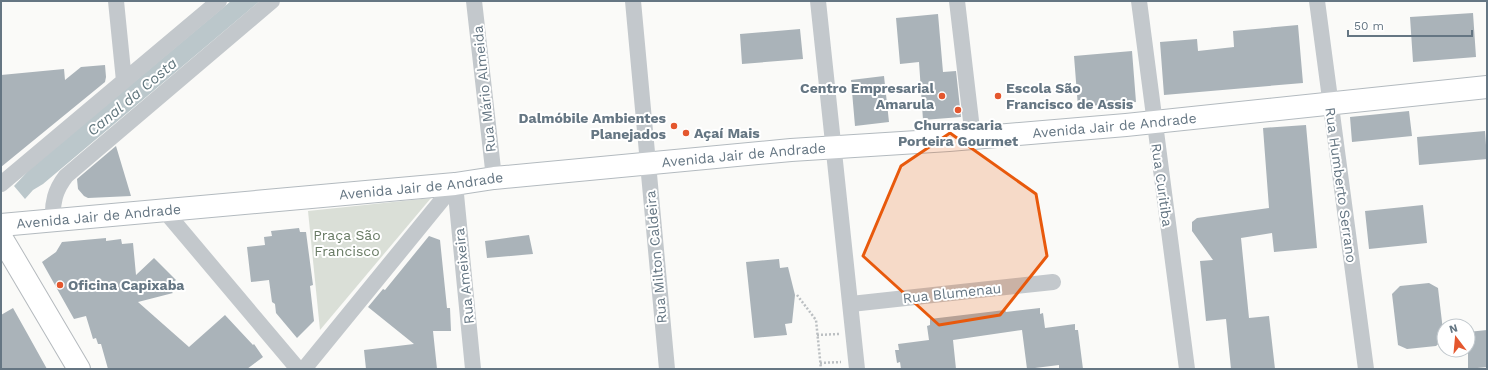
<svg xmlns="http://www.w3.org/2000/svg" width="1488" height="370" font-family="'Work Sans',sans-serif">
	<style>
		.green { fill: #dadfd7 }
		.water { fill: #bbc7cb }
		.building { fill: #aab3b9 }
		.lines { fill: none; stroke-linecap: round; stroke-linejoin: round }
		.secondary-casing { stroke: #b3babf; stroke-width: 24 }
		.primary-casing { stroke: #b5babe; stroke-width: 24 }
		.path { stroke: #bbbfc2; stroke-width: 2.5; stroke-dasharray: 2 2; stroke-linecap: butt }
		.minor { stroke: #c3c8cc; stroke-width: 16 }
		.secondary { stroke: #fff; stroke-width: 22 }
		.primary { stroke: #fff; stroke-width: 22 }
		.marked { fill: #e8590c; fill-opacity: 0.2; stroke: #e8590c; stroke-width: 3; stroke-linejoin: round }
		.poi-dot { fill: #e4572e; stroke: #fff; stroke-width: 1.5 }
		.labels { text-anchor: middle; stroke-width: 4; stroke-linejoin: round; paint-order: stroke }
		.poi-label { font-size: 14px; font-weight: bold; fill: #657683; stroke: #fff; text-anchor: start }
		.street-label { font-size: 14px; fill: #657683; stroke: #fff }
		.park-label { font-size: 14px; fill: #687a64; stroke: #fff }
		.water-label { font-size: 15px; font-style: italic; fill: #60757c; stroke: #fff }
	</style>
	<rect width="100%" height="100%" fill="#fafaf8"/>
	<path class="green" d="M431,198L320,330L308,211Z"/>
	<path class="water" d="M231,1H260L43,184L33,190L25,199L14,186L31,168Z"/>
	<path class="building" d="M1473,13L1476,57L1413,62L1410,17Z
		M938,14L943,72L956,71L961,117L923,120L919,62L900,64L896,18Z
		M1298,25L1303,83L1164,95L1160,42L1197,39L1198,51L1234,47L1233,31Z
		M800,29L803,59L742,64L740,34Z
		M1132,51L1136,102L1078,107L1074,56Z
		M105,65L106,77L105,82L1,167V75L64,69L65,80L81,67Z
		M884,76L889,122L855,126L851,80Z
		M1409,111L1412,136L1352,142L1350,117Z
		M1306,125L1317,248L1274,252L1272,233L1241,238L1249,318L1269,316L1275,369H1231L1226,319L1206,321L1200,261L1213,260L1192,231V222L1197,218L1269,208L1263,128Z
		M1485,131L1487,159L1419,165L1417,137Z
		M116,146L131,196L88,198L84,196L78,189L77,179Z
		M1423,205L1427,243L1369,249L1365,211Z
		M299,228L300,232H306L313,285L310,286L314,321L297,338L276,313L275,304L272,302L269,280L251,282L247,247L265,245L264,237L272,236L271,231Z
		M529,235L533,254L487,258L485,241Z
		M429,236L440,240L447,308H450L451,331H433L437,369H366L364,350L414,344L368,307L383,289L385,290Z
		M106,238V241L121,239L122,244L133,243L136,275L154,258L176,280L168,288L173,293L138,302L189,347L225,315L253,345L254,344L263,357L247,369H108L101,344H98L96,338L93,339L86,316L74,319L42,262L56,252L62,242Z
		M779,259L780,268L788,267L795,295L792,323L785,324L787,335L754,338L746,262Z
		M1429,283L1438,288L1444,339L1436,346L1407,349L1398,345L1392,294L1400,286Z
		M13,308L27,333L47,369H1V315Z
		M1040,308V314L1043,313L1045,328L1075,324V330H1078L1083,369H1059V365L1027,369L1022,330L953,340L956,369H901L900,362L897,363L895,350H899L898,344L929,340L927,326L930,325V319L1005,310L1006,312Z
		M1487,330V367L1468,369V332Z"/>
	<g class="lines">
		<defs>
			<g id="secondary">
				<path id="s1" d="M1,225L455,184L494,178L791,150L949,140L1126,125L1487,87"/>
			</g>
			<path id="primary" d="M1,237L79,369"/>
		</defs>
		<use href="#secondary" class="secondary-casing"/>
		<use href="#primary" class="primary-casing"/>
		<path class="path" d="M797,295L816,320L821,369
			M817,335L839,334
			M820,363L841,362"/>
		<path class="minor" d="M116,1L124,81
			M474,1L494,178
			M633,1L667,369
			M818,1L857,369
			M957,1L973,138
			M1139,1L1187,369
			M1317,1L1366,369
			M1,184L219,1
			M455,184L473,369
			M164,210L298,369
			M53,220C52,203 55,190 66,176L272,1
			M851,304L1053,282
			M304,369L455,184"/>
		<use href="#secondary" class="secondary"/>
		<use href="#primary" class="primary"/>
	</g>
	<path class="marked" d="M950,133L1036,194L1047,256L1000,315L939,325L863,256L901,166Z"/>
	<g class="poi-dot">
		<circle cx="942" cy="96" r="4"/>
		<circle cx="998" cy="96" r="4"/>
		<circle cx="958" cy="110" r="4"/>
		<circle cx="674" cy="126" r="4"/>
		<circle cx="686" cy="133" r="4"/>
		<circle cx="60" cy="285" r="4"/>
	</g>
	<g class="labels">
		<g class="poi-label">
			<text x="934" y="93" text-anchor="end">Centro Empresarial<tspan x="934" dy="16">Amarula</tspan></text>
			<text x="1006" y="93">Escola São<tspan x="1006" dy="16">Francisco de Assis</tspan></text>
			<text x="666" y="123" text-anchor="end">Dalmóbile Ambientes<tspan x="666" dy="16">Planejados</tspan></text>
			<text x="958" y="130" text-anchor="middle">Churrascaria<tspan x="958" dy="16">Porteira Gourmet</tspan></text>
			<text x="694" y="138">Açaí Mais</text>
			<text x="68" y="290">Oficina Capixaba</text>
		</g>
		<g class="street-label">
			<text transform="translate(484 89) rotate(-96)" y="5">Rua Mário Almeida</text>
			<text dy="5" stroke="none"><textPath href="#s1" startOffset="1118">Avenida Jair de Andrade</textPath></text>
			<text dy="5" stroke="none"><textPath href="#s1" startOffset="746">Avenida Jair de Andrade</textPath></text>
			<text transform="translate(1162 185) rotate(82)" y="5">Rua Curitiba</text>
			<text transform="translate(1341 185) rotate(82)" y="5">Rua Humberto Serrano</text>
			<text dy="5" stroke="none"><textPath href="#s1" startOffset="422">Avenida Jair de Andrade</textPath></text>
			<text dy="5" stroke="none"><textPath href="#s1" startOffset="98">Avenida Jair de Andrade</textPath></text>
			<text transform="translate(656 257) rotate(-95)" y="5">Rua Milton Caldeira</text>
			<text transform="translate(464 276) rotate(-96)" y="5">Rua Ameixeira</text>
			<text transform="translate(952 293) rotate(-6)" y="5">Rua Blumenau</text>
		</g>
		<g class="park-label">
			<text x="347" y="240">Praça São<tspan x="347" dy="16">Francisco</tspan></text>
		</g>
		<g class="water-label">
			<text transform="translate(132 97) rotate(-40)" y="5">Canal da Costa</text>
		</g>
	</g>
	<rect width="1488" height="370" fill="none" stroke="#657683" stroke-width="4"/>
	<g transform="translate(1456 338) rotate(344)"><circle r="19" fill="#ffffff" stroke="#c1c8cd"/>
	<path d="M0-3L7 15L0 10L-7 15Z" fill="#e4572e"/>
	<text y="-6" font-size="11" font-weight="bold" text-anchor="middle" fill="#657683">N</text>
	</g>
	<path d="M1348 30v6h124v-6" fill="none" stroke="#657683" stroke-width="2"/>
	<text x="1354" y="30" font-size="12" fill="#657683" stroke="#ffffff" stroke-width="3" paint-order="stroke">50 m</text>
</svg>
